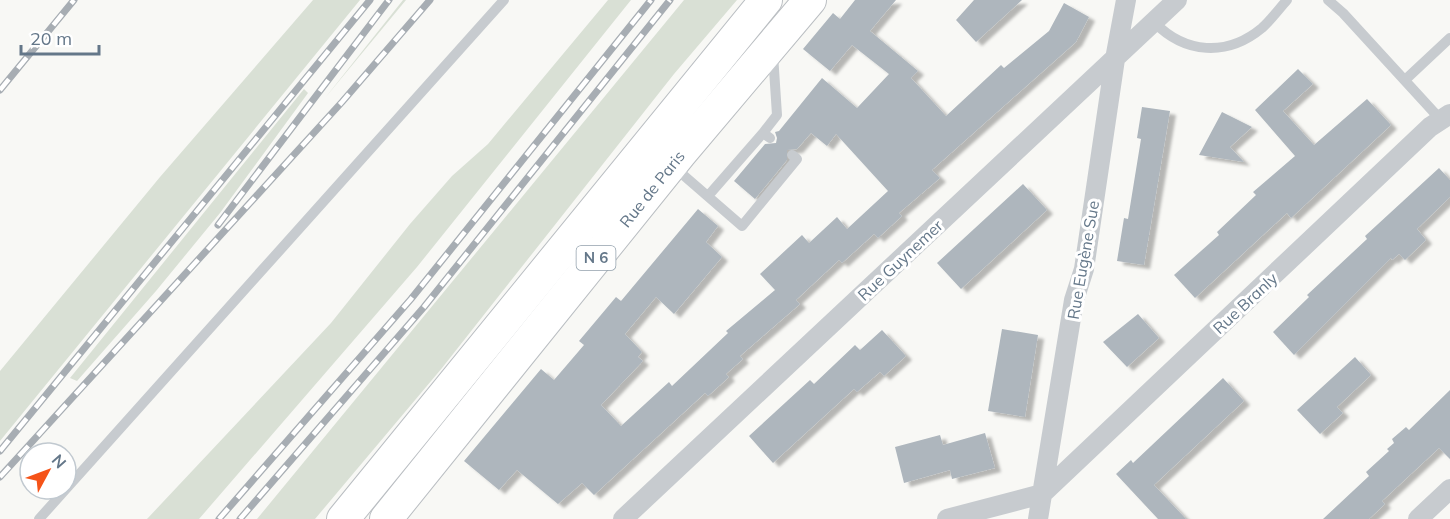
<svg xmlns="http://www.w3.org/2000/svg" width="1450" height="519" font-family="Mulish,sans-serif">
	<style>
		.green { fill: #d9e0d5 }
		.building { fill: #aeb6bd; filter: url(#shadow) }
		.lines { fill: none; stroke-linecap: round; stroke-linejoin: round }
		.primary-casing { stroke: #babec2; stroke-width: 34 }
		.service { stroke: #c7cbcf; stroke-width: 10 }
		.minor { stroke: #c7cbcf; stroke-width: 20 }
		.primary { stroke: #fff; stroke-width: 32 }
		.rail-casing { stroke: #a7adb3; stroke-width: 7 }
		.rail { stroke: #fff; stroke-width: 4.5; stroke-dasharray: 14; stroke-linecap: butt }
		.labels { text-anchor: middle; stroke-width: 6; stroke-linejoin: round; paint-order: stroke }
		.shield { fill: #fff; stroke: #92a0ac; stroke-width: 1.5 }
		.shield-label { font-size: 15px; font-weight: bold; fill: #647789 }
		.street-label { font-size: 16px; fill: #647789; stroke: #fff }
	</style>
	<defs>
		<filter id="shadow"><feDropShadow dx="6" dy="4" stdDeviation="1.5" flood-color="#0004"/></filter>
	</defs>
	<rect width="100%" height="100%" fill="#f8f8f5"/>
	<path class="green" d="M313,0H360L0,441V371L160,177Z
		M403,0H406L325,98Z
		M608,0H631L417,267L199,519H147L331,323L410,224L452,176L488,144Z
		M684,0H737L674,74L442,368L315,519H257Z
		M304,89L308,93L220,213L156,291L77,381L70,378Z"/>
	<path class="building" d="M855,0H896L870,31L918,71L911,78L946,116L1001,65L1004,68L1049,31L1064,3L1089,17L1076,42L932,170L940,178L899,213L902,216L878,238L874,234L842,263L839,260L796,300L800,304L740,356L743,359L726,374L729,377L708,396L705,393L594,495L582,483L558,504L517,470L499,490L464,461L541,369L554,380L584,345L579,341L616,297L621,301L698,209L718,226L706,242L722,257L674,314L656,297L625,334L642,352L638,357L643,361L601,405L621,426L669,382L672,386L728,333L726,331L775,290L760,274L802,235L809,243L837,217L847,229L888,191L836,134L827,146L811,133L797,149L787,150V160L755,199L734,181L765,144L776,143L777,138L775,132L779,131L822,78L857,108L889,74L852,45L830,71L803,49L833,13L840,19Z
		M974,0H1022L976,42L956,20Z
		M1298,69L1313,84L1283,111L1314,145L1367,99L1391,125L1291,218L1287,213L1195,298L1174,275L1219,235L1217,232L1256,195L1253,192L1295,156L1255,110Z
		M1142,107L1170,111L1144,265L1117,261L1124,218L1128,219L1141,139L1137,138Z
		M1222,112L1252,127L1230,147L1244,162L1199,155Z
		M1439,168L1450,180V197L1417,229L1426,240L1405,260L1399,254L1392,260L1391,258L1294,355L1273,332L1309,297L1307,295L1367,239L1365,236Z
		M1023,184L1047,210L961,289L937,263Z
		M1138,314L1159,338L1127,367L1103,342Z
		M1002,329L1038,335L1025,417L988,411Z
		M882,330L906,356L884,376L880,372L857,392L854,389L773,463L749,436L810,380L814,384L855,345L860,350Z
		M1355,357L1371,375L1337,407L1343,413L1320,434L1297,410Z
		M1223,378L1244,401L1154,485L1186,519H1158L1116,474L1131,460L1133,463Z
		M1450,390V459L1439,448L1382,501L1385,504L1369,519H1323L1369,476L1366,472L1389,451L1387,449L1394,443L1392,439L1406,427L1409,430Z
		M985,433L995,468L952,479L950,470L904,483L895,447L940,435L943,445Z"/>
	<g class="lines">
		<defs>
			<g id="primary">
				<path d="M343,519L766,0"/>
				<path id="s1" d="M386,519L680,154L810,0"/>
			</g>
		</defs>
		<use href="#primary" class="primary-casing"/>
		<path class="service" d="M1328,0L1343,13L1441,120
			M1154,22C1185,54 1227,57 1262,28C1271,20 1279,9 1287,0
			M1405,80L1450,38
			M770,138L763,133L777,115L773,54
			M674,167L742,226L797,159L792,155
			M708,196L763,133
			M66,489L504,0
			M39,519L66,489"/>
		<path class="minor" d="M623,519L1177,0
			M947,519L1042,494L1430,127L1450,114
			M1038,519L1074,300L1084,269L1115,59L1126,0
			M1418,519L1450,489"/>
		<use href="#primary" class="primary"/>
		<defs>
			<path id="rail" d="M0,90L74,0
				M218,225L389,0
				M0,451L370,0
				M0,477L342,102L430,0
				M219,519L411,299L651,0
				M240,519L424,307L670,0"/>
		</defs>
		<use href="#rail" class="rail-casing"/>
		<use href="#rail" class="rail"/>
	</g>
	<g class="labels">
		<rect class="shield" x="576.5" y="246" width="39" height="24" rx="4.5"/>
		<g class="shield-label">
			<text x="596" y="263">N 6</text>
		</g>
		<g class="street-label">
			<text dy="6" stroke="none"><textPath href="#s1" startOffset="424">Rue de Paris</textPath></text>
			<text transform="translate(900 260) rotate(-43)" y="6">Rue Guynemer</text>
			<text transform="translate(1083 260) rotate(-80)" y="6">Rue Eugène Sue</text>
			<text transform="translate(1245 303) rotate(-43)" y="6">Rue Branly</text>
		</g>
	</g>
	<g transform="translate(48 471) rotate(49)"><circle r="28" fill="#ffffff" stroke="#c1c9d0" stroke-width="1.5"/>
	<path d="M0-4.5L10 22L0 15L-10 22Z" fill="#f55318"/>
	<text y="-9" font-size="16" font-weight="bold" text-anchor="middle" fill="#647789">N</text>
	</g>
	<path d="M21 45v9h78v-9" fill="none" stroke="#647789" stroke-width="3"/>
	<text x="30" y="45" font-size="18" fill="#647789" stroke="#ffffff" stroke-width="4.5" paint-order="stroke">20 m</text>
</svg>
